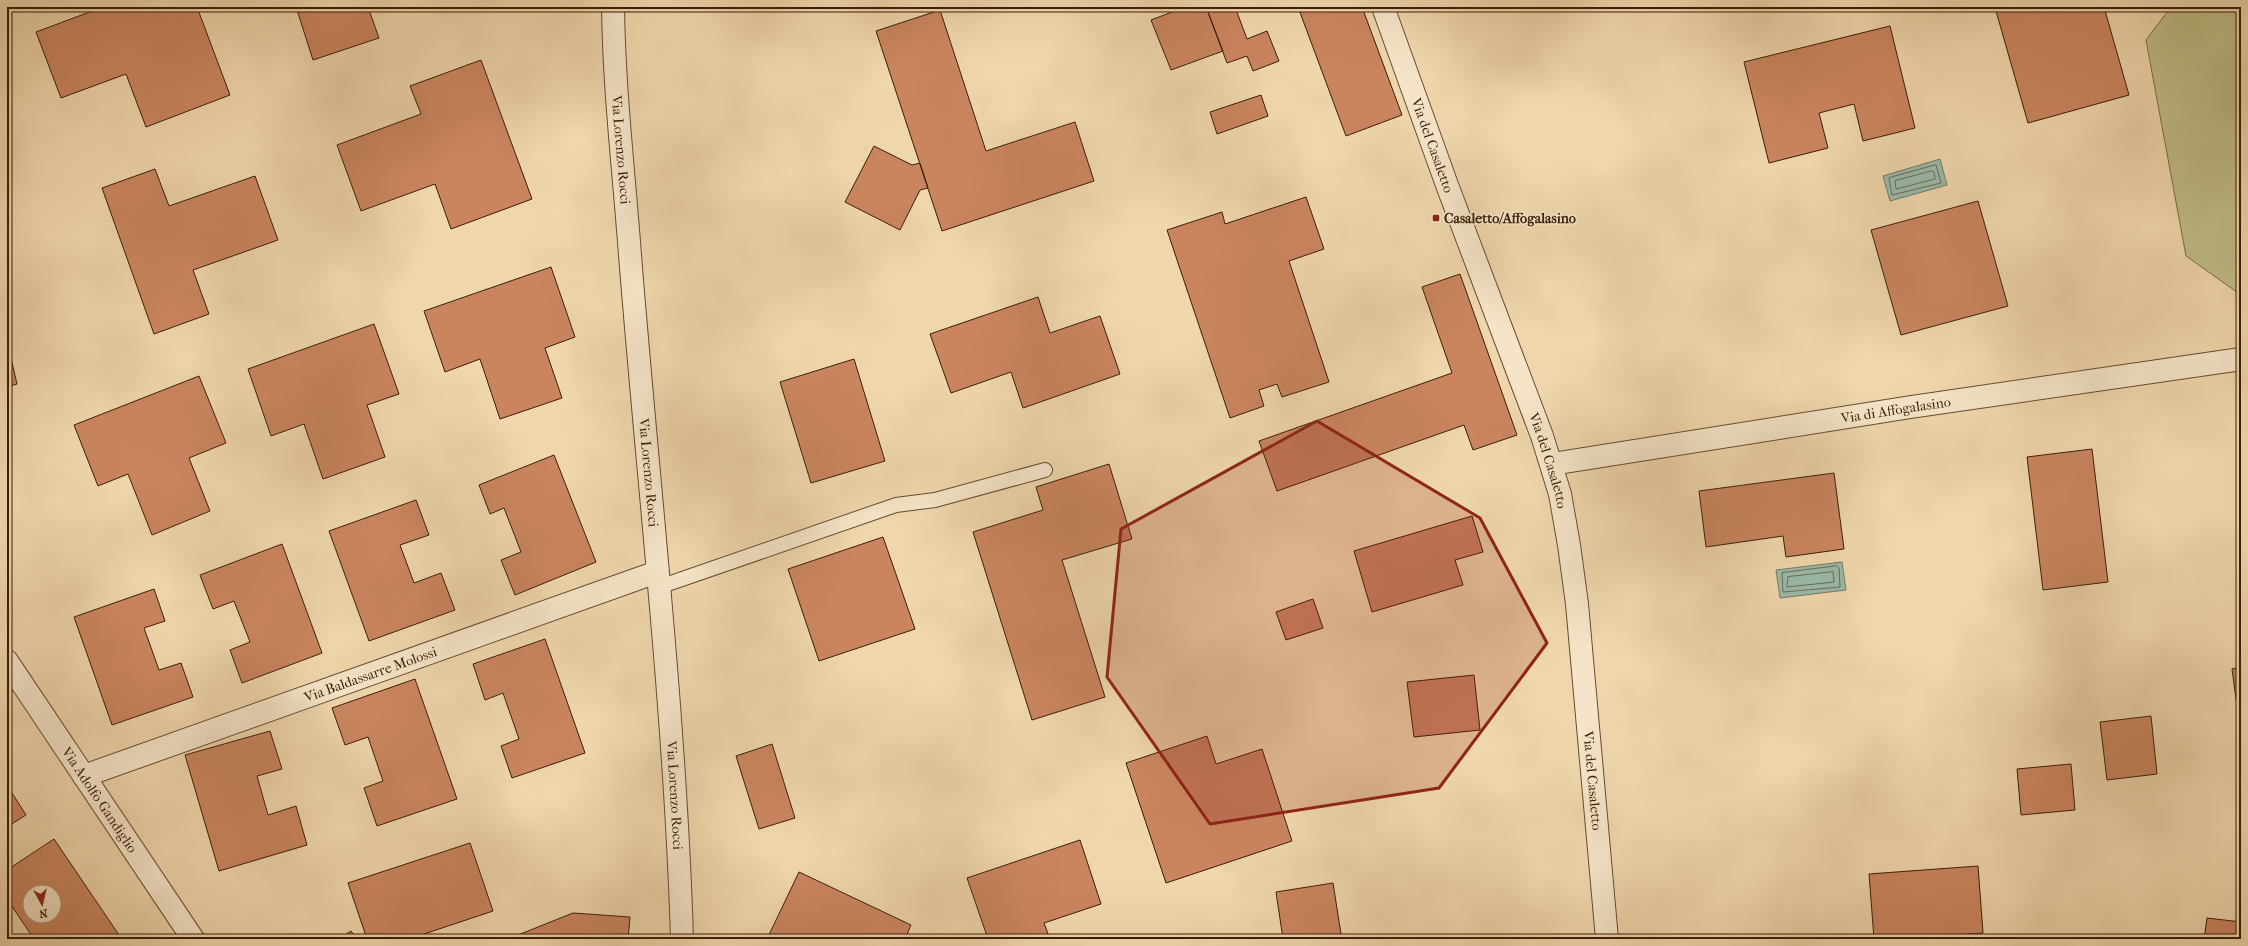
<svg xmlns="http://www.w3.org/2000/svg" width="2248" height="946" font-family="'IM FELL French Canon',serif">
	<style>
		.green { fill: #bfbc85; stroke: #7c6c48 }
		.water { fill: #9ab9a9; stroke: #747b69 }
		.lines { fill: none; stroke-linecap: round; stroke-linejoin: round }
		.shore { stroke: #6a6b5a; stroke-width: 1 }
		.building { fill: #ca855f; stroke: #3a1d0a; fill-rule: evenodd }
		.service-casing { stroke: #674b32; stroke-width: 16 }
		.minor-casing { stroke: #674b32; stroke-width: 24 }
		.tertiary-casing { stroke: #674b32; stroke-width: 24 }
		.service { stroke: #f5e4c8; stroke-width: 14 }
		.minor { stroke: #f5e4c8; stroke-width: 22 }
		.tertiary { stroke: #f5e4c8; stroke-width: 22 }
		.marked { fill: #8f2418; fill-opacity: 0.2; stroke: #8f2418; stroke-width: 3; stroke-linejoin: round }
		.poi-dot { fill: #8f2418; stroke: #f5e4c8; stroke-width: 1.5 }
		.labels { text-anchor: middle; stroke-width: 3; stroke-linejoin: round; paint-order: stroke }
		.street-label { font-size: 14px; fill: #3a1d0a; stroke: #f5e4c8 }
		.poi-label { font-size: 14px; font-weight: bold; fill: #3a1d0a; stroke: #f5e4c8; text-anchor: start }
	</style>
	<rect width="100%" height="100%" fill="#efd6ab"/>
	<filter id="stains"><feTurbulence type="fractalNoise" baseFrequency=".005" numOctaves="4"/><feColorMatrix values="0 0 0 0 .2 0 0 0 0 .09 0 0 0 0 .02 0 0 0 .5 -.17"/></filter>
	<radialGradient id="worn" r=".72"><stop offset=".6" stop-color="#630" stop-opacity="0"/><stop offset="1" stop-color="#630" stop-opacity=".3"/></radialGradient>
	<path class="green" d="M2171,7H2241V295L2186,256L2146,40Z"/>
	<path class="water" d="M1940,159L1947,185L1890,201L1883,176Z
		M1842,562L1846,590L1780,598L1776,570Z"/>
	<g class="lines">
		<path class="shore" d="M1936,165L1941,183L1892,195L1889,178Z
			M1932,171L1934,172L1935,179L1896,189L1895,181Z
			M1837,566L1839,568L1840,587L1783,592L1782,573Z
			M1833,572L1834,582L1787,587L1788,577Z"/>
	</g>
	<path class="building" d="M103,7H197L230,95L146,127L126,74L61,98L36,32Z
		M296,7H368L379,38L313,60Z
		M1185,7H1206L1223,51L1171,70L1151,20Z
		M1206,7H1235L1247,39L1267,31L1279,61L1253,71L1247,56L1227,63Z
		M1298,7H1362L1402,115L1346,136Z
		M2011,7H2104L2129,95L2028,123L1996,11Z
		M940,10L986,151L1075,122L1094,181L942,231L876,31Z
		M1890,26L1915,128L1863,141L1854,104L1819,113L1828,148L1769,163L1744,62Z
		M481,60L532,199L451,229L435,184L361,211L337,145L421,114L410,86Z
		M1261,95L1268,116L1217,134L1210,112Z
		M874,146L912,165L920,163L928,188L920,190L900,230L845,202Z
		M155,169L169,206L255,176L278,240L193,270L209,314L154,334L102,188Z
		M1306,197L1324,249L1289,261L1329,382L1282,397L1277,384L1259,390L1264,406L1230,418L1167,230L1222,212L1225,224Z
		M1978,201L2008,306L1901,335L1871,230Z
		M551,267L575,337L545,348L562,398L500,419L480,359L445,372L424,311Z
		M1460,274L1517,435L1473,450L1464,425L1277,491L1259,441L1452,373L1422,287Z
		M1038,297L1050,333L1100,316L1120,374L1023,408L1011,372L951,393L930,334Z
		M374,324L399,394L367,405L385,457L323,479L304,424L271,436L248,369Z
		M7,341L17,384L7,387Z
		M854,359L885,461L811,483L780,382Z
		M199,376L226,443L189,458L210,511L152,535L128,474L98,486L74,425Z
		M2092,449L2108,582L2043,590L2027,457Z
		M554,455L596,562L515,595L501,560L521,552L504,508L490,514L479,485Z
		M1109,464L1132,539L1062,560L1105,697L1032,720L973,532L1043,510L1036,487Z
		M1834,473L1844,549L1786,557L1783,536L1706,547L1699,491Z
		M416,500L429,535L400,545L414,583L441,573L455,610L369,641L329,531Z
		M1472,516L1483,552L1455,560L1463,585L1372,612L1354,551Z
		M883,537L915,629L819,661L788,569Z
		M282,544L322,653L242,683L230,650L250,642L234,601L213,609L200,575Z
		M154,589L165,621L144,628L159,670L181,663L193,697L112,725L74,617Z
		M1313,599L1323,628L1286,640L1276,612Z
		M545,639L585,753L512,778L501,746L519,739L503,693L485,700L473,664Z
		M2241,667V736L2232,669Z
		M1474,675L1480,730L1414,737L1407,682Z
		M415,679L457,799L377,826L364,788L383,781L368,737L345,745L332,708Z
		M2151,716L2157,774L2107,780L2100,722Z
		M270,731L282,769L257,776L268,815L296,806L307,845L219,871L185,755Z
		M1207,736L1216,764L1262,749L1292,841L1166,883L1126,763Z
		M772,744L795,818L759,829L736,756Z
		M2071,764L2075,810L2021,815L2017,769Z
		M7,785L26,815L7,827Z
		M54,839L119,935L113,939H34L7,899V870ZM30,892H54V916H30Z
		M1080,840L1101,904L1044,923L1050,939H988L967,878Z
		M470,843L493,911L409,939H367L348,883Z
		M1978,866L1983,933L1902,939H1874L1869,874Z
		M799,872L911,925L905,939H767Z
		M1333,883L1341,934L1308,939H1283L1276,892Z
		M573,913L630,917L628,939H508Z
		M2207,918L2241,922V939H2204Z
		M351,931L357,939H339Z"/>
	<g class="lines">
		<defs>
			<path id="service" d="M659,587L896,505L935,500L1045,470"/>
			<g id="minor">
				<path id="s1" d="M613,7C614,90 624,173 630,255C648,483 675,711 682,939"/>
				<path id="s2" d="M1552,464L1911,407L2241,359"/>
				<path id="s3" d="M7,661L193,939"/>
				<path id="s4" d="M84,776L657,572"/>
			</g>
			<g id="tertiary">
				<path id="s5" d="M1383,7L1447,185L1542,436L1560,494L1569,545L1577,604L1607,939"/>
			</g>
		</defs>
		<use href="#service" class="service-casing"/>
		<use href="#minor" class="minor-casing"/>
		<use href="#tertiary" class="tertiary-casing"/>
		<use href="#service" class="service"/>
		<use href="#minor" class="minor"/>
		<use href="#tertiary" class="tertiary"/>
	</g>
	<path class="marked" d="M1317,421L1480,518L1547,643L1439,788L1210,824L1107,677L1121,529Z"/>
	<rect class="poi-dot" x="1432" y="214" width="8" height="8" rx="2"/>
	<g class="labels">
		<g class="street-label">
			<text dy="5" stroke="none"><textPath href="#s5" startOffset="147">Via del Casaletto</textPath></text>
			<text dy="5" stroke="none"><textPath href="#s1" startOffset="143">Via Lorenzo Rocci</textPath></text>
			<text dy="5" stroke="none"><textPath href="#s2" startOffset="348">Via di Affogalasino</textPath></text>
			<text dy="5" stroke="none"><textPath href="#s5" startOffset="483">Via del Casaletto</textPath></text>
			<text dy="5" stroke="none"><textPath href="#s1" startOffset="467">Via Lorenzo Rocci</textPath></text>
			<text dy="5" stroke="none"><textPath href="#s4" startOffset="304">Via Baldassarre Molossi</textPath></text>
			<text dy="5" stroke="none"><textPath href="#s5" startOffset="807">Via del Casaletto</textPath></text>
			<text dy="5" stroke="none"><textPath href="#s1" startOffset="791">Via Lorenzo Rocci</textPath></text>
			<text dy="5" stroke="none"><textPath href="#s3" startOffset="167">Via Adolfo Gandiglio</textPath></text>
		</g>
		<g class="poi-label">
			<text x="1444" y="223">Casaletto/Affogalasino</text>
		</g>
	</g>
	<rect width="2248" height="946" fill="none" stroke="#efd6ab" stroke-width="24"/>
	<rect x="8" y="8" width="2232" height="930" fill="none" stroke="#3a1d0a" stroke-width="2"/>
	<rect x="12" y="12" width="2224" height="922" fill="none" stroke="#3a1d0a"/>
	<g transform="translate(42 904) rotate(172)"><circle r="19" fill="#f5e4c8" stroke="#aa947c"/>
	<path d="M0-3L7 15L0 10L-7 15Z" fill="#8f2418"/>
	<text y="-6" font-size="11" font-weight="bold" text-anchor="middle" fill="#3a1d0a">N</text>
	</g>
	<rect width="100%" height="100%" filter="url(#stains)"/>
	<rect width="100%" height="100%" fill="url(#worn)"/>
</svg>
